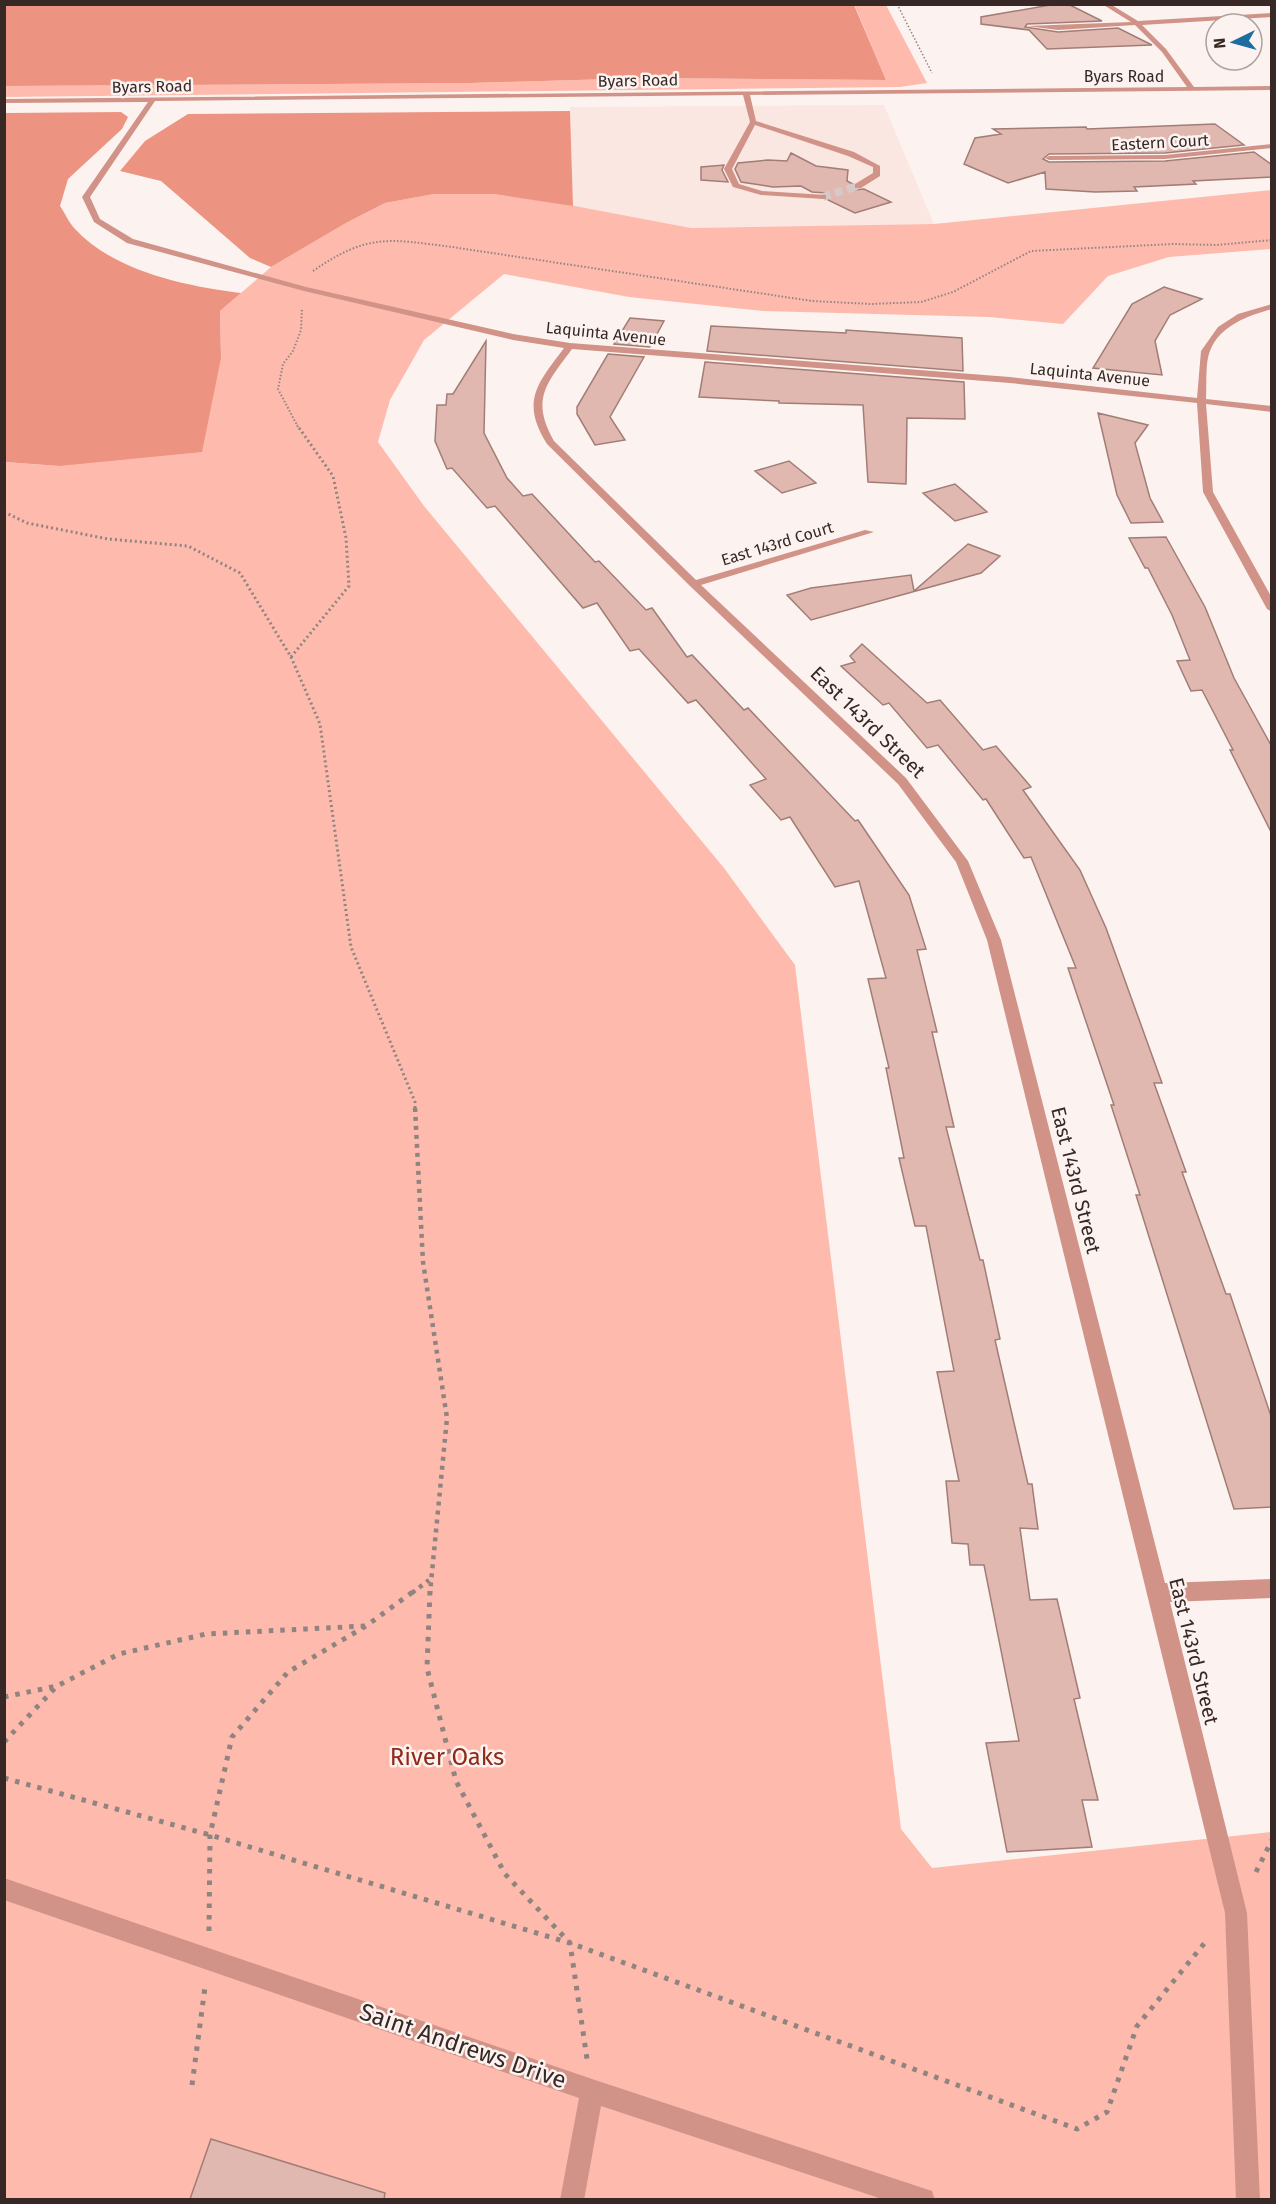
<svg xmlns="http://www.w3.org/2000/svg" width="1276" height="2204" font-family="'Fira Sans',sans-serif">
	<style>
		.built { fill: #fbe7e2 }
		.green { fill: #febbad }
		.forest { fill: #ed9381 }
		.building { fill: #e0b8b0; stroke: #a27d75; stroke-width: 1.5 }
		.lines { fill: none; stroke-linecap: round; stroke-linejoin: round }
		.minor-tunnel-far1 { stroke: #d5cac8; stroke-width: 7; stroke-dasharray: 7 3; stroke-linecap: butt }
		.minor-tunnel { stroke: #d5cac8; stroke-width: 8; stroke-dasharray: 8 4.5; stroke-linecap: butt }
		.path-far4 { stroke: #908481; stroke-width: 1.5; stroke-dasharray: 1.5 2; stroke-linecap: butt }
		.path-far3 { stroke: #908481; stroke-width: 2; stroke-dasharray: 1.5 2; stroke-linecap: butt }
		.path-far2 { stroke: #908481; stroke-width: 3; stroke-dasharray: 2 3; stroke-linecap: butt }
		.path-far1 { stroke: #908481; stroke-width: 4.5; stroke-dasharray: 4 5; stroke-linecap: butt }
		.path { stroke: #908481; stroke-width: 5; stroke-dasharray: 4.5 7; stroke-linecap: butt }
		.minor { fill: #d19387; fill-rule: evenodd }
		.labels { text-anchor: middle; stroke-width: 5; stroke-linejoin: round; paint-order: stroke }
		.far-street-label { font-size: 16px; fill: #372825; stroke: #fcf3f1 }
		.street-label { font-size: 20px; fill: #372825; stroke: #fcf3f1 }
		.near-park-label { font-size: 24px; fill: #912918; stroke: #fcf3f1 }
		.near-street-label { font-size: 24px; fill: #372825; stroke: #fcf3f1 }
	</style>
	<rect width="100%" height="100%" fill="#fcf3f1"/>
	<path class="built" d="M884,105L934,224L691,228L573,206L570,107Z"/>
	<path class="green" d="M854,4L886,5L927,83L900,87L5,97L4,86L470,83L645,78L886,80Z
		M1271,190V249L1169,257L1108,276L1063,324L989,317L763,311L629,297L504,274L424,340L390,400L378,442L424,506L724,868L795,965L901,1829L932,1868L1271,1832V2199H5L4,462L59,466L221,358L220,311L271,267L346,223L385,203L434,194H493L564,204L691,228L934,224Z"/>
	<path class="forest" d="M4,5H854L886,80L645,78L470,83L5,86Z
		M570,111L573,206L493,194H434L385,203L346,223L271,267L250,258L161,181L120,171L145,141L188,114Z
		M121,112L128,117L122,129L68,179L60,206C65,213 69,223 75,229C115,272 186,286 241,293L220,311L221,358L202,452L59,466L5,462V113Z"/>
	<path class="building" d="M1056,4H1068L1102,21L1027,24L1025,27L1058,32L1118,28L1152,45L1047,49L1029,30L981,24V17Z
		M1215,124L1244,145L1165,153L1049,154L1043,159L1049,162L1165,161L1254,152L1272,165V177L1193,181L1196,184L1134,187L1137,191L1095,192L1046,189L1045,172L1008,183L964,164L975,138L1001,134L993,129L1086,127L1087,129Z
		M791,153L816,166L848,170L847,181L853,184V190L864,189L891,202L855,213L828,200L826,193L812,192L801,186L773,187L741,182L735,169L738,163L768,160L787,161Z
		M724,165L722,170L728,182L701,180V167Z
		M1164,287L1202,299L1170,315L1155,341L1162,375L1093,368L1132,304Z
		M630,318L664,321L650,347L614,344Z
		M711,326L846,333V330L962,338L963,371L707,351Z
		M486,341L484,433L507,478L523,496L532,494L595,562L599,561L646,610L652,608L687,657L692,655L744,710L748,708L855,821L858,820L909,895L926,949L917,950L937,1032H932L954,1127H946L980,1260H983L1000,1339L995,1340L1028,1484H1032L1038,1529L1020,1528L1030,1600L1057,1599L1080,1698L1074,1699L1098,1800H1082L1092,1847L1007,1852L986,1743L1019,1741L984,1565H970L968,1544L952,1543L946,1481H959L937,1372L954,1371L926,1226H915L899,1158H904L886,1068H889L868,979L886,978L859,881L835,887L790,817L781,820L750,785L766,779L696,700L688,703L639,649L630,651L597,603L583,608L495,506L487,508L452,468L447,469L435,441L437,405H446L447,394H453Z
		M608,354L644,357L610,417L625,440L595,445L577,414V407Z
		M705,362L964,382L965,419L907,418L906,484L868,482L863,405L779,403V401L699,397Z
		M1098,413L1148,425L1135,443L1150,498L1163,522L1131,523L1117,495Z
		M789,461L816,483L782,493L755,471Z
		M955,484L987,512L955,521L923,493Z
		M1166,537L1205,607L1234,678L1272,747V834L1230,750H1233L1202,690L1191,691L1177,661L1190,660L1172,615L1148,568H1145L1129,538Z
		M968,544L1000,556L981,573L811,620L787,595L811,588L911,575L914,591Z
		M862,644L927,703L940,700L983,750L996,746L1031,787L1023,790L1080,870L1106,928L1162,1083H1154L1186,1172H1182L1226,1294H1230L1272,1419V1507L1234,1509L1136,1195H1140L1111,1105H1114L1068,968H1076L1031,857L1024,858L986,799L983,800L938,745L927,748L889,703L883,705L841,666L855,662L850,656Z
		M211,2139L385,2193L384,2199H190Z"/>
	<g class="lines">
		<path class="minor-tunnel-far1" d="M850,189L858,186"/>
		<path class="minor-tunnel" d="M823,197L854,187"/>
		<path class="path-far4" d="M897,4L932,73"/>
		<path class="path-far3" d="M313,271C368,233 389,239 452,247L812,301L871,304L921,302L953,292L1031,251L1173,244L1216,245L1272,240
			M298,427L278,389L283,364L293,351L301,330L302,308"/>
		<path class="path-far2" d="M4,512L27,523L108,539L188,546L240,573L291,657L320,724L351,947L415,1102V1109
			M291,657L349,586L346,538L333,476L297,425"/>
		<path class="path-far1" d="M415,1108L423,1262L447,1418L430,1593
			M412,1593L429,1580"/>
		<path class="path" d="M430,1591L427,1668L456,1781L505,1874L570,1943L587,2059
			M4,1697L57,1686
			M4,1742L57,1686L119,1654L206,1634L365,1626
			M4,1778L210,1835L570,1943L1077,2129L1107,2112L1137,2026L1207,1940
			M1256,1872L1272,1840
			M209,1931L210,1835L232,1737L288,1672L366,1626L414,1591
			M192,2085L205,1987"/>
		<path class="minor" d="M1102,4H1110L1138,21L1272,13V17L1142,25L1166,49L1194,87L1272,86V90L750,95L756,121L854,152L880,166V176L861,188H855V184L873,173V167L848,156L755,125L732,169L739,184L762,191L826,195V199H823L761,195L733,187L724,169L750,122L743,95L155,101L90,197L100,219L133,239L306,287L513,334L570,343L1010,377L1197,398L1201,351L1218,327L1238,314L1272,304V309C1248,316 1220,325 1210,351C1205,362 1207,386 1206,399L1272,406V412L1206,404L1213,492L1272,598V612L1267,609L1203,492L1197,403L1010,383L572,349C547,383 530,399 554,441L696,580L865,530L874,532L701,585L906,778L968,861L1001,940L1165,1583L1272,1579V1598L1170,1602L1247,1913L1260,2200H1236L1225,1913L987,940L956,862L898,784L690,586L547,444C520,401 538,383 564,348L513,340L304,291L127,243L94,222L82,197L148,102L4,103V99L1187,87L1162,52L1135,25L1058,30L1027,26L1131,22Z
			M1272,144V148L1165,159L1049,160L1045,158L1049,156L1165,155Z
			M4,1878L592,2079L923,2188L932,2191L935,2200H885L601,2106L584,2200H560L579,2098L4,1900Z"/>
	</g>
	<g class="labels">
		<g class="far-street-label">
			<text x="1124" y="82">Byars Road</text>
			<text transform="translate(638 80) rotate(-1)" y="6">Byars Road</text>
			<text transform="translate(152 86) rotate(-1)" y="6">Byars Road</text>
			<text transform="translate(1160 142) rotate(-3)" y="6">Eastern Court</text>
			<text transform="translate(606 333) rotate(6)" y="6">Laquinta Avenue</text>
			<text transform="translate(1090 374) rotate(6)" y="6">Laquinta Avenue</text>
			<text transform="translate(777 543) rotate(-17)" y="6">East 143rd Court</text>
		</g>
		<g class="street-label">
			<text transform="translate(868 722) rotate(44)" y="7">East 143rd Street</text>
			<text transform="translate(1076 1180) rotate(76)" y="7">East 143rd Street</text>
			<text transform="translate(1194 1651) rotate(76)" y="7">East 143rd Street</text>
		</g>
		<g class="near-park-label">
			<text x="447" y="1765">River Oaks</text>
		</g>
		<g class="near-street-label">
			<text transform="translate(463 2046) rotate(19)" y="8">Saint Andrews Drive</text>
		</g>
	</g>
	<rect width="1276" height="2204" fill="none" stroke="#372825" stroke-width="12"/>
	<g transform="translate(1234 42) rotate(265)"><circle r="28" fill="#fcf3f1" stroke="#ada29f" stroke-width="1.5"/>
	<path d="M0-4.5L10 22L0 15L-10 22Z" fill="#1e6d9f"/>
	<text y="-9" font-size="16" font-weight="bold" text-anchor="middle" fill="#372825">N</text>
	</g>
</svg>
